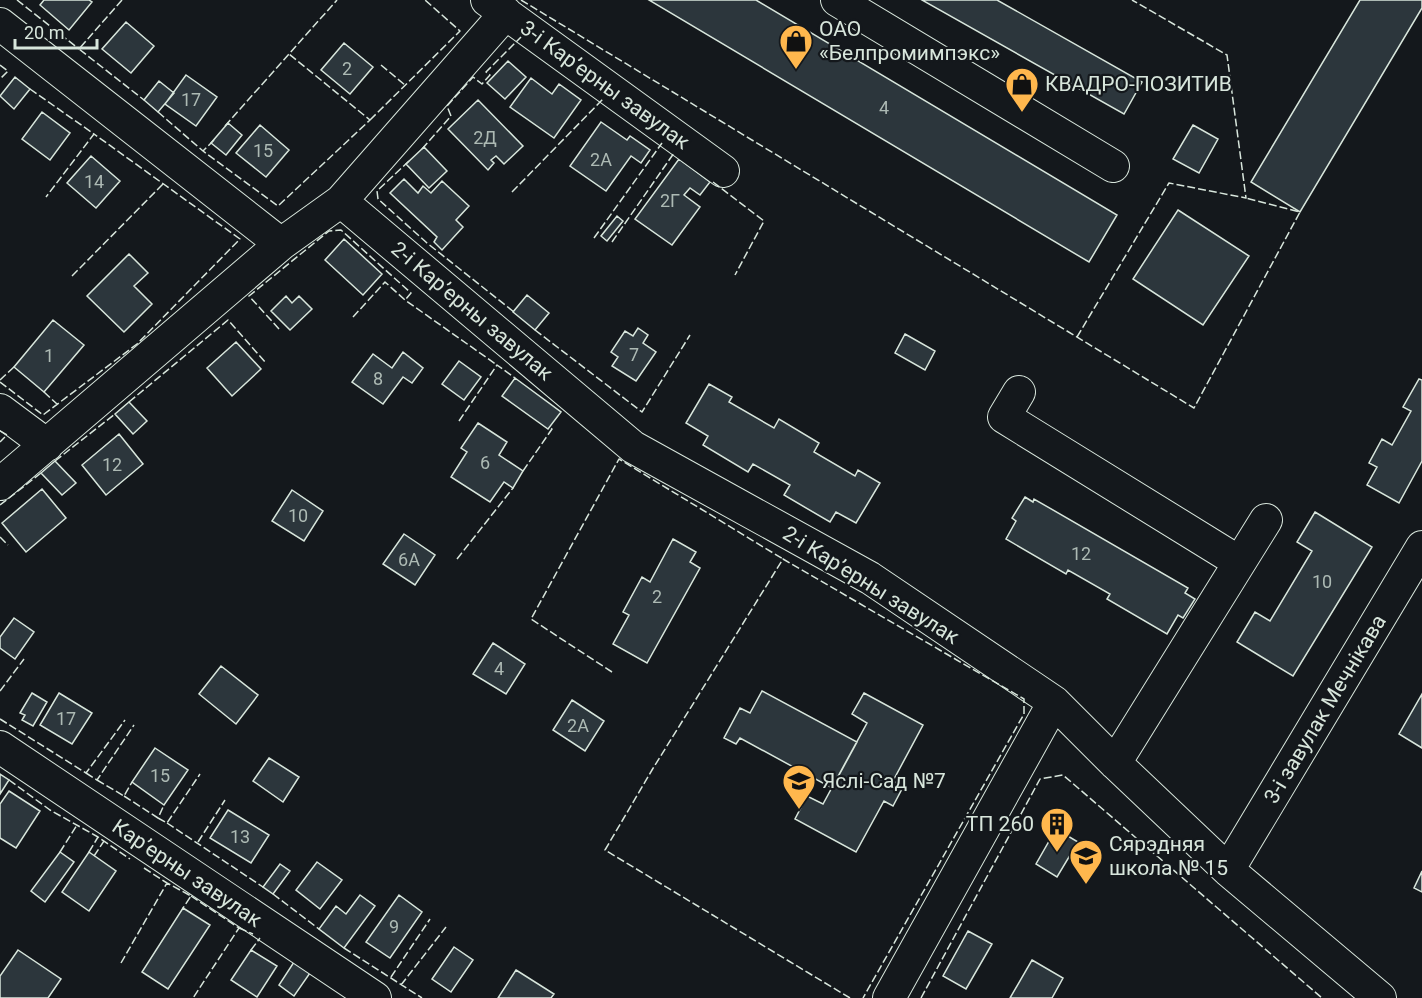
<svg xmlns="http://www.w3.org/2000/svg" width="1422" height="998" font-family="Roboto,sans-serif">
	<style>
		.building { fill: #2c363c; stroke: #d8e6dc; stroke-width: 1.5 }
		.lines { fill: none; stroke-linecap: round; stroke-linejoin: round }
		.minor-casing { stroke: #d8e6dc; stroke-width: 34 }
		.minor { stroke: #14181c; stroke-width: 32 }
		.fence { stroke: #d8e6dc; stroke-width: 1.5; stroke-dasharray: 8 3; stroke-linecap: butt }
		.labels { text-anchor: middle; stroke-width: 4.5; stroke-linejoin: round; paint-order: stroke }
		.number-label { font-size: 18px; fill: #adbab4 }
		.poi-label { font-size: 21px; fill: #d8e6dc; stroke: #14181c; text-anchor: start }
		.street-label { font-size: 21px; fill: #d8e6dc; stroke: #14181c }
	</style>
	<rect width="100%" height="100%" fill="#14181c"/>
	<path class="building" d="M44,0H89L92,2L69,30L40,5Z
		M649,0H756L1117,215L1089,262Z
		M922,0H997L1142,82L1124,114Z
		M1360,0H1422V8L1300,212L1251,182Z
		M126,22L154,46L131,73L102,49Z
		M344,43L373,67L350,94L321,70Z
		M508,61L526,77L505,99L487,83Z
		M186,75L217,97L196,126L165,104Z
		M15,77L30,89L14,109L0,96Z
		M531,78L552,94L559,84L581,100L554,138L510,107Z
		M159,81L174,93L158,112L144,100Z
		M478,100L523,146L504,164L496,156L491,160L494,163L488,170L448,129Z
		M42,112L70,133L50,160L22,139Z
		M601,122L627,140L630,136L650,150L641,163L631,156L606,191L570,166Z
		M228,123L242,135L226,155L211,143Z
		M260,125L289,150L266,177L236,153Z
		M1193,125L1218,139L1199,173L1173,159Z
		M424,147L447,171L429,188L406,164Z
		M91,156L120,181L96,208L67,183Z
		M679,159L710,182L700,195L690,188L684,195L700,207L672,245L635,219Z
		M404,179L418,193L423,186L431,193L442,181L469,206L456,220L463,227L442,250L434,242L437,237L390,193Z
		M1178,210L1249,256L1203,325L1133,279Z
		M617,216L623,221L607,241L601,236Z
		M344,239L382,274L363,295L325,260Z
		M129,254L148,273L134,286L152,304L124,332L87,296Z
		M527,295L549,313L535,330L513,312Z
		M286,296L292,303L299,296L312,309L290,330L271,311Z
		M53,320L84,345L44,392L14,367Z
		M638,328L648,335L643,343L656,352L636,381L612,366L618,357L611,352L625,331L633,336Z
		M905,334L935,351L925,370L895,353Z
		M236,342L261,369L232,396L207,368Z
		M403,352L423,368L412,383L403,377L383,404L352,382L373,354L392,368Z
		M459,361L481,377L464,400L442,384Z
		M515,378L561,412L548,429L502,396Z
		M1419,379L1422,380V461L1399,503L1367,485L1377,467L1369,463L1382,439L1392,445L1411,411L1403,407Z
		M709,384L732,397L729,402L774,428L779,419L819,443L814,452L855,476L858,470L880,483L856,523L836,512L830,522L784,495L790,485L753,464L748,472L703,445L708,436L686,423Z
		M129,402L147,421L133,434L115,414Z
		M478,423L507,442L499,455L523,471L513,488L504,482L490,502L451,477L467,452L461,448Z
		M119,434L143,464L106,495L82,465Z
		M55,461L76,483L62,495L41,473Z
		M42,489L66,518L26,552L2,523Z
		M292,490L323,511L304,541L272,521Z
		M1025,497L1033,502L1034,499L1188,588L1185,593L1195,599L1183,618L1178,615L1167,634L1107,599L1110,594L1068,570L1066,574L1006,539L1016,521L1012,518Z
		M1315,512L1372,547L1293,676L1237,642L1255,612L1270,621L1312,551L1297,542Z
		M404,534L435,555L415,585L383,564Z
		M673,539L696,552L690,562L700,568L647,663L613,644L629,615L623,612L642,577L650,582Z
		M14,618L34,632L15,659L0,648V637Z
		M493,643L525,664L506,694L473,674Z
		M221,666L258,695L236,724L199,694Z
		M762,691L857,742L832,788L740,738L736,744L724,738L740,708L750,713Z
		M32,693L47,702L33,726L22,720L25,715L20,713Z
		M59,693L92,713L72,744L40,725Z
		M864,693L923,725L893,781L903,787L893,806L884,801L856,852L795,819L807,796L823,804L867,723L852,714Z
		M1422,694V748L1399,734Z
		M572,700L604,721L585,751L553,730Z
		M155,748L188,770L164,805L132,782Z
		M269,758L299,777L283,802L253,781Z
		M0,774L9,780L0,794Z
		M9,791L40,811L16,848L0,838V804Z
		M228,810L269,835L251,863L210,838Z
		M1056,829L1078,842L1057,877L1036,864Z
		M60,852L74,862L45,902L31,891Z
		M89,852L116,871L89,911L62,892Z
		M317,862L342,880L320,909L296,890Z
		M280,864L290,871L273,894L263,887Z
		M1422,871V892L1414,888Z
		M360,895L375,906L344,948L319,929L336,906L346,914Z
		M399,895L422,912L390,958L366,942Z
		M183,908L210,925L168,989L142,972Z
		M968,931L992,944L966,989L943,976Z
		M454,947L473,960L451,992L432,979Z
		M18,950L61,979L48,998H0V976Z
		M251,950L277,966L257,997L231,980Z
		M1032,960L1063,978L1052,998H1010Z
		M294,962L310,973L294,996L279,985Z
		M516,970L554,994L551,998H498Z"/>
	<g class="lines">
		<defs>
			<path id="minor" d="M487,0L723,171
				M837,0L1113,166
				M0,24L281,244
				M341,201L633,447L870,578L1054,702L1115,763L1228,870L1380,998
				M1019,392L1004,417L1239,562
				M0,410L47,445
				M0,484L281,244L341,201L506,13
				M0,747L375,998
				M1115,763L1266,520
				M1228,870L1422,547
				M889,998L1054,702"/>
		</defs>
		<use href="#minor" class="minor-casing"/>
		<use href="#minor" class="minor"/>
		<path class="fence" d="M17,0L79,49
			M122,0L79,49L144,100
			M521,0L1194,408L1300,212L1246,198
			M0,65L8,71L0,79
			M381,65L405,85
			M30,89L94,134L46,197
			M158,112L203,151
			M370,120L460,31L425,0
			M225,126L337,0
			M214,140L203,151L278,206L370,120L289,54
			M422,149L451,116L447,106L473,77L482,84L490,75L486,72L521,37
			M409,161L377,191L378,199L427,243L514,312
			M713,182L764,221L735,275
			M512,192L603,99
			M594,238L662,143
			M612,242L674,153
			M72,276L163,184
			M353,317L385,282L405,300L497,365
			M279,329L249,296L329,231L341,230L411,293L405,300
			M535,330L642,412L690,335
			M1077,337L1169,183L1246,198L1227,55L1132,0
			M0,380L14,367
			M0,382L43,415L137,344L240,239L94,134
			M44,392L57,404
			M129,402L228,320L265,362
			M459,421L497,365L515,378
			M0,431L7,435L0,442
			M55,461L115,414
			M523,471L552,429L549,427
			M0,505L41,473
			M0,537L8,545
			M457,559L513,488
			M612,672L531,619L619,459L783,559
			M0,691L24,659
			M0,719L86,773L125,720
			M86,773L97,780L134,725
			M9,780L50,810L98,837L130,859
			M97,780L124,796L132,782
			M124,796L158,818L164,805
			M158,818L167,823L200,774
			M167,823L263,887
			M198,842L225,800
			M60,852L77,825
			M89,852L98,837
			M94,856L104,841
			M144,868L167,883
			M273,894L319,929
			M191,896L239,928L193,998
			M239,928L253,934
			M344,948L422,998
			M251,950L260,938
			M121,963L167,883L191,896L183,908
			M391,977L430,919
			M401,985L446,927
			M850,998L605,850L652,770L783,559L1024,699V714L863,998
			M921,998L1040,779L1063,775L1322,998"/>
	</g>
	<defs>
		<symbol id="shop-pin" viewBox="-11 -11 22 30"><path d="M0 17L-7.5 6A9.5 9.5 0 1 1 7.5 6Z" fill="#ffb74d" stroke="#14181c"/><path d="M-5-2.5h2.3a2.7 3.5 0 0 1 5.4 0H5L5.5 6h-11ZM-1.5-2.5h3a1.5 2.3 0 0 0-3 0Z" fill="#111"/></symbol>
		<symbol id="school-pin" viewBox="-11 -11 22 30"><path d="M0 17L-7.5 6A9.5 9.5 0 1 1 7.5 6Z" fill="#ffb74d" stroke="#14181c"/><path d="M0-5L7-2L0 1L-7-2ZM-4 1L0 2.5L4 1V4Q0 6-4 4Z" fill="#111"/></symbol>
		<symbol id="building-pin" viewBox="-11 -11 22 30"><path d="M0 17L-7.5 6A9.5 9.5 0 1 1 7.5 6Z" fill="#ffb74d" stroke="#14181c"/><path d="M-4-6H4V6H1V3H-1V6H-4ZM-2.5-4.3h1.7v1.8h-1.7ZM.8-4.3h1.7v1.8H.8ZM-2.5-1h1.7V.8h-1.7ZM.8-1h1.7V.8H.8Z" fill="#111"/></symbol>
	</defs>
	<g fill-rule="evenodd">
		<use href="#shop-pin" x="777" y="22" width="38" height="52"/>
		<use href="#shop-pin" x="1003" y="65" width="38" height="52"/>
		<use href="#school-pin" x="780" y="762" width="38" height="52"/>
		<use href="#building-pin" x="1038" y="805" width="38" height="52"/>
		<use href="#school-pin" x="1067" y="837" width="38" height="52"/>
	</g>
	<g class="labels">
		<g class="number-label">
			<text x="347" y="75">2</text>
			<text x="191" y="106">17</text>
			<text x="884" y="114">4</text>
			<text x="485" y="144">2Д</text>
			<text x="263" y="157">15</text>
			<text x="601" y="166">2А</text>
			<text x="94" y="188">14</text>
			<text x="670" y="207">2Г</text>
			<text x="634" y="361">7</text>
			<text x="49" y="362">1</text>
			<text x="378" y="385">8</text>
			<text x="485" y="469">6</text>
			<text x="112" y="471">12</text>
			<text x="298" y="522">10</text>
			<text x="1081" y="560">12</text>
			<text x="409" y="566">6А</text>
			<text x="1322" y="588">10</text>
			<text x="657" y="603">2</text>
			<text x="499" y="675">4</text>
			<text x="66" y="725">17</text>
			<text x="578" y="732">2А</text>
			<text x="160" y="782">15</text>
			<text x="240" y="843">13</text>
			<text x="394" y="933">9</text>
		</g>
		<g class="poi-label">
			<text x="819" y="36">ОАО<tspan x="819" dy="24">«Белпромимпэкс»</tspan></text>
			<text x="1045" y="91">КВАДРО-ПОЗИТИВ</text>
			<text x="822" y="788">Яслі-Сад №7</text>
			<text x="1034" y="831" text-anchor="end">ТП 260</text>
			<text x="1109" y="851">Сярэдняя<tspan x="1109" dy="24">школа № 15</tspan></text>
		</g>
		<g class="street-label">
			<text transform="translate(605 85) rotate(36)" y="7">3-і Карʼерны завулак</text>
			<text transform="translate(472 311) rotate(40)" y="7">2-і Карʼерны завулак</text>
			<text transform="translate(871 585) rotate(32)" y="7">2-і Карʼерны завулак</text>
			<text transform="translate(1325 709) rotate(-59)" y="7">3-і завулак Мечнікава</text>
			<text transform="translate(187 873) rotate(34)" y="7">Карʼерны завулак</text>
		</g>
	</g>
	<path d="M15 39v9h82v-9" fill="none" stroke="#d8e6dc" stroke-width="3"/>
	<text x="24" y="39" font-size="18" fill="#d8e6dc" stroke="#14181c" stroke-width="4.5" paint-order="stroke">20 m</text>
</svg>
